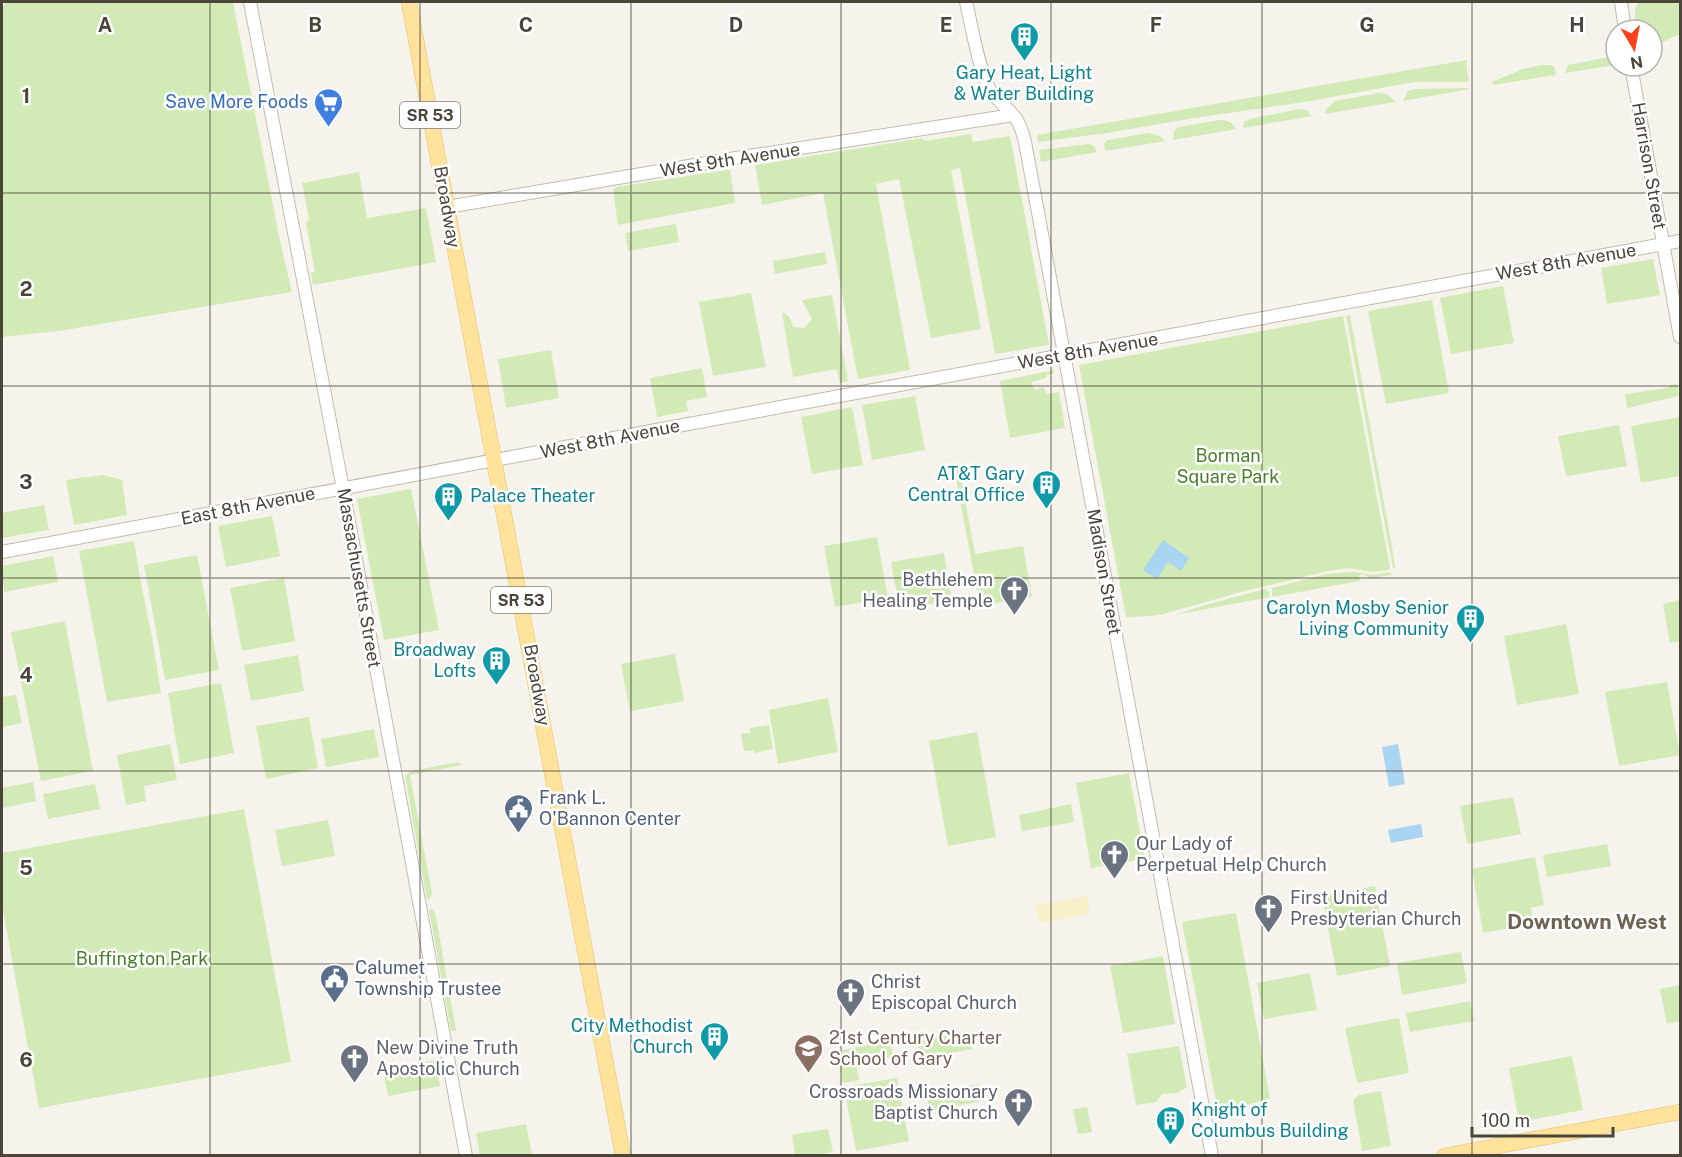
<svg xmlns="http://www.w3.org/2000/svg" width="1682" height="1157" font-family="'Public Sans',sans-serif">
	<style>
		.green { fill: #d2eab5 }
		.sand { fill: #f9efc9 }
		.water { fill: #a9d4f2 }
		.lines { fill: none; stroke-linecap: round; stroke-linejoin: round }
		.minor-casing { stroke: #c2bbae; stroke-width: 14 }
		.major-casing { stroke: #e6c16a; stroke-width: 16 }
		.minor { stroke: #fff; stroke-width: 12 }
		.major { stroke: #ffe39c; stroke-width: 15 }
		.grid { fill: none; stroke: #4b4439; stroke-width: 1.5; stroke-opacity: 0.55 }
		.labels { text-anchor: middle; stroke-width: 5; stroke-linejoin: round; paint-order: stroke }
		.shield { fill: #fff; stroke: #817c74; stroke-width: 1.5 }
		.shield-label { font-size: 16px; font-weight: bold; fill: #4b4439 }
		.culture-label { font-size: 18px; fill: #0d838f; stroke: #fff; text-anchor: end }
		.shop-label { font-size: 18px; fill: #366cbe; stroke: #fff; text-anchor: end }
		.street-label { font-size: 18px; fill: #4b4439; stroke: #fff }
		.park-label { font-size: 18px; fill: #4a7f2a; stroke: #fff }
		.worship-label { font-size: 18px; fill: #5b616d; stroke: #fff; text-anchor: start }
		.service-label { font-size: 18px; fill: #4e5e75; stroke: #fff; text-anchor: start }
		.education-label { font-size: 18px; fill: #785e54; stroke: #fff; text-anchor: start }
		.quarter-label { font-size: 21px; font-weight: bold; fill: #6e6250; stroke: #fff }
		.grid-label { font-size: 20px; text-anchor: middle; font-weight: bold; fill: #4b4439; stroke: #fff; stroke-width: 5; stroke-linejoin: round; paint-order: stroke }
	</style>
	<rect width="100%" height="100%" fill="#f6f3ec"/>
	<path class="green" d="M6,2H233L280,241L292,292L59,331L2,337V8Z
		M1639,2H1680V34L1652,47V30H1637C1636,20 1632,10 1639,2Z
		M1615,56H1616V65L1565,73L1568,65Z
		M1467,60L1466,65L1469,81L1465,82H1414L1311,101L1194,118L1107,133L1038,142L1037,135Z
		M1541,65H1551L1554,67L1556,75L1493,85L1492,82L1523,69Z
		M1467,88L1470,89L1403,101L1408,91L1414,89Z
		M1378,93C1386,93 1390,95 1395,102L1325,114L1326,109L1335,101Z
		M1299,109L1307,110L1312,116L1243,128L1244,122L1250,119Z
		M1220,120C1228,120 1232,122 1236,129L1173,140L1174,131L1179,127Z
		M1148,133L1160,136L1165,141L1105,151L1104,144L1107,140Z
		M971,134L973,142L1010,136L1049,345L995,354L960,168L951,170L981,329L931,338L899,179L876,184L910,370L858,379L823,193L762,205L755,165L923,138L924,141Z
		M1089,144L1093,145L1097,152L1041,162L1039,150Z
		M727,170H730L735,203L618,225L613,191L616,187Z
		M359,172L367,218L426,208L436,262L313,285L311,273L315,272L306,223L309,219L302,183Z
		M676,224L679,242L628,251L625,233Z
		M825,252L827,264L775,274L773,261Z
		M1653,259L1660,295L1607,304L1601,268Z
		M1503,286L1514,343L1451,354L1440,298Z
		M751,293L766,367L713,376L699,302Z
		M832,295L848,381L840,383L837,369L793,377L782,313H785L790,318L793,327L804,328L812,319L802,300Z
		M1432,300L1449,393L1386,404L1368,311Z
		M1350,315L1392,547L1395,568H1393L1346,316Z
		M1343,316L1390,568L1388,570L1373,572L1348,568L1328,571L1241,592L1163,614L1151,616L1126,617L1079,365Z
		M551,350L559,398L506,408L498,359Z
		M702,368L707,397L686,401L688,411L657,417L650,378Z
		M1054,370V373L1047,375L1046,378L1031,382L1035,390L1043,387L1047,394L1059,392L1065,428L1010,438L1000,381Z
		M1677,384L1679,396L1627,408L1625,394L1668,388L1670,385Z
		M915,396L925,450L872,460L862,405Z
		M852,407L863,465L812,474L801,417Z
		M1680,417V476L1641,483L1631,426Z
		M1619,425L1627,466L1566,476L1558,436Z
		M959,467L975,554L1023,546L1032,597L980,606L954,468Z
		M103,475L122,480L127,515L74,525L66,480Z
		M411,489L439,630L384,640L357,499Z
		M44,505L49,530L2,538V513Z
		M272,516L280,556L226,567L218,526Z
		M877,537L888,598L835,607L824,546Z
		M134,541L140,578L152,637L161,693L107,702L79,551Z
		M944,553L952,600L900,610L891,562Z
		M197,555L219,670L165,680L144,565Z
		M53,556L58,582L4,592L2,566Z
		M1353,572L1374,575L1391,572V575L1369,579L1368,576L1365,577L1364,574L1359,575L1360,581L1272,597V588L1326,574Z
		M284,578L295,641L242,651L230,588Z
		M1265,589L1269,592L1270,597L1175,615L1202,606Z
		M1680,600V641L1670,643L1663,604Z
		M65,621L93,771L41,781L11,632Z
		M1566,624L1579,694L1517,705L1504,636Z
		M675,654L684,701L630,711L621,664Z
		M298,655L304,691L251,701L244,665Z
		M1667,682L1680,755L1619,766L1605,692Z
		M221,683L234,753L180,764L168,693Z
		M16,695L22,723L2,727V697Z
		M828,698L838,752L778,764L769,710Z
		M309,717L318,768L266,779L256,726Z
		M769,725L773,749L754,753L753,750L744,751L741,734L750,733V728Z
		M374,729L379,757L326,767L321,739Z
		M977,732L996,837L948,846L929,741Z
		M170,744L177,780L144,786L146,801L126,805L117,755Z
		M458,762L463,765L410,775L432,893L430,899L427,900L405,776L412,771Z
		M1129,773L1145,859L1091,868L1076,783Z
		M33,782L36,801L2,808V788Z
		M95,784L100,809L48,819L43,794Z
		M1513,797L1521,834L1467,844L1460,806Z
		M1071,804L1074,822L1022,831L1019,815Z
		M244,809L291,1062L39,1108L2,905V853Z
		M328,820L335,856L282,866L275,830Z
		M1607,844L1611,866L1547,877L1543,855Z
		M1535,857L1544,905L1531,908L1534,924L1483,933L1472,869Z
		M1375,886L1390,966L1337,976L1322,896Z
		M433,909L436,917L456,1031H451L429,910Z
		M1236,913L1270,1099L1218,1112L1182,922Z
		M1461,952L1467,983L1402,995L1397,963Z
		M1163,956L1175,1024L1123,1033L1110,966Z
		M1310,973L1317,1010L1264,1019L1257,983Z
		M1680,985V1021L1667,1024L1660,989Z
		M1470,1001L1474,1021L1410,1032L1406,1013Z
		M1399,1018L1409,1073L1357,1083L1345,1028Z
		M969,1032L972,1049L920,1059L916,1041Z
		M890,1041L893,1057L856,1063L859,1080L843,1083L837,1051Z
		M1179,1046L1187,1087L1177,1093L1162,1094L1156,1102L1136,1105L1127,1054Z
		M1572,1056L1583,1110L1519,1122L1509,1068Z
		M435,1060L440,1086L388,1096L383,1070Z
		M897,1078L909,1141L856,1151L844,1087Z
		M979,1084L982,1101L930,1111L926,1093Z
		M1381,1091L1391,1146L1362,1151L1353,1100L1359,1095Z
		M1087,1107L1092,1132L1078,1134L1073,1109Z
		M526,1124L532,1155H480L476,1133Z
		M828,1129L833,1152L816,1155H795L792,1135Z"/>
	<path class="sand" d="M1087,896L1090,914L1039,923L1036,905Z"/>
	<path class="water" d="M1163,540L1189,558L1181,571L1168,562L1157,579L1143,570Z
		M1398,744L1405,784L1389,787L1382,747Z
		M1421,824L1423,837L1391,843L1388,830Z"/>
	<g class="lines">
		<defs>
			<path id="minor" d="M250,2L343,489L466,1156
				M966,2C972,27 978,66 989,88C996,101 1009,108 1017,120C1021,127 1023,134 1025,142L1212,1156
				M1621,2L1625,30
				M1631,66L1680,337
				M447,207L736,158L1013,115
				M2,552C561,447 1121,344 1680,241"/>
			<path id="major" d="M409,2L623,1156
				M1444,1156L1680,1112"/>
		</defs>
		<use href="#minor" class="minor-casing"/>
		<use href="#major" class="major-casing"/>
		<use href="#minor" class="minor"/>
		<use href="#major" class="major"/>
	</g>
	<path class="grid" d="M210,2V1156M420,2V1156M631,2V1156M841,2V1156M1051,2V1156M1262,2V1156M1472,2V1156M2,193H1680M2,386H1680M2,578H1680M2,771H1680M2,964H1680"/>
	<defs>
		<symbol id="building-pin" viewBox="-11 -11 22 30"><path d="M0 17L-7.5 6A9.5 9.5 0 1 1 7.5 6Z" fill="#0f9aa8" stroke="#fff"/><path d="M-4-6H4V6H1V3H-1V6H-4ZM-2.5-4.3h1.7v1.8h-1.7ZM.8-4.3h1.7v1.8H.8ZM-2.5-1h1.7V.8h-1.7ZM.8-1h1.7V.8H.8Z" fill="#fff"/></symbol>
		<symbol id="supermarket-pin" viewBox="-11 -11 22 30"><path d="M0 17L-7.5 6A9.5 9.5 0 1 1 7.5 6Z" fill="#3f7fe0" stroke="#fff"/><path d="M-6-5.5h2.5l.6 2H6L4.5 2H-2.5L-4.4-4H-6ZM-1.5 3.2a1.3 1.3 0 1 0 .1 0ZM3 3.2a1.3 1.3 0 1 0 .1 0Z" fill="#fff"/></symbol>
		<symbol id="church-pin" viewBox="-11 -11 22 30"><path d="M0 17L-7.5 6A9.5 9.5 0 1 1 7.5 6Z" fill="#6b7280" stroke="#fff"/><path d="M-1.2-6h2.4v3.5h3.3v2.4h-3.3V6h-2.4V-.1h-3.3v-2.4h3.3Z" fill="#fff"/></symbol>
		<symbol id="civic-pin" viewBox="-11 -11 22 30"><path d="M0 17L-7.5 6A9.5 9.5 0 1 1 7.5 6Z" fill="#5c6f8a" stroke="#fff"/><path d="M-.6-6.5H3V-4.5H.6V-3L4-1V1h2V6H-6V1h2V-1L-.6-3ZM-1.2 2.5V6h2.4V2.5Z" fill="#fff"/></symbol>
		<symbol id="school-pin" viewBox="-11 -11 22 30"><path d="M0 17L-7.5 6A9.5 9.5 0 1 1 7.5 6Z" fill="#8d6e63" stroke="#fff"/><path d="M0-5L7-2L0 1L-7-2ZM-4 1L0 2.5L4 1V4Q0 6-4 4Z" fill="#fff"/></symbol>
	</defs>
	<g fill-rule="evenodd">
		<use href="#building-pin" x="1008" y="20" width="33" height="45"/>
		<use href="#supermarket-pin" x="312" y="86" width="33" height="45"/>
		<use href="#building-pin" x="1030" y="468" width="33" height="45"/>
		<use href="#building-pin" x="432" y="480" width="33" height="45"/>
		<use href="#church-pin" x="998" y="574" width="33" height="45"/>
		<use href="#building-pin" x="1454" y="602" width="33" height="45"/>
		<use href="#building-pin" x="480" y="644" width="33" height="45"/>
		<use href="#civic-pin" x="502" y="792" width="33" height="45"/>
		<use href="#church-pin" x="1098" y="838" width="33" height="45"/>
		<use href="#church-pin" x="1252" y="892" width="33" height="45"/>
		<use href="#civic-pin" x="318" y="962" width="33" height="45"/>
		<use href="#church-pin" x="834" y="976" width="33" height="45"/>
		<use href="#building-pin" x="698" y="1020" width="33" height="45"/>
		<use href="#school-pin" x="792" y="1032" width="33" height="45"/>
		<use href="#church-pin" x="338" y="1042" width="33" height="45"/>
		<use href="#church-pin" x="1002" y="1086" width="33" height="45"/>
		<use href="#building-pin" x="1154" y="1104" width="33" height="45"/>
	</g>
	<g class="labels">
		<g class="shield">
			<rect x="400" y="102" width="60" height="26" rx="4.5"/>
			<rect x="491" y="587" width="60" height="26" rx="4.5"/>
		</g>
		<g class="shield-label">
			<text x="430" y="121">SR 53</text>
			<text x="521" y="606">SR 53</text>
		</g>
		<g class="culture-label">
			<text x="1024" y="79" text-anchor="middle">Gary Heat, Light<tspan x="1024" dy="21">&amp; Water Building</tspan></text>
			<text x="1025" y="480">AT&amp;T Gary<tspan x="1025" dy="21">Central Office</tspan></text>
			<text x="470" y="502" text-anchor="start">Palace Theater</text>
			<text x="1449" y="614">Carolyn Mosby Senior<tspan x="1449" dy="21">Living Community</tspan></text>
			<text x="476" y="656">Broadway<tspan x="476" dy="21">Lofts</tspan></text>
			<text x="693" y="1032">City Methodist<tspan x="693" dy="21">Church</tspan></text>
			<text x="1191" y="1116" text-anchor="start">Knight of<tspan x="1191" dy="21">Columbus Building</tspan></text>
		</g>
		<g class="shop-label">
			<text x="308" y="108">Save More Foods</text>
		</g>
		<g class="street-label">
			<text transform="translate(730 160) rotate(-9)" y="6">West 9th Avenue</text>
			<text transform="translate(1649 166) rotate(80)" y="6">Harrison Street</text>
			<text transform="translate(447 207) rotate(80)" y="6">Broadway</text>
			<text transform="translate(1566 262) rotate(-10)" y="6">West 8th Avenue</text>
			<text transform="translate(1088 351) rotate(-10)" y="6">West 8th Avenue</text>
			<text transform="translate(610 439) rotate(-11)" y="6">West 8th Avenue</text>
			<text transform="translate(248 506) rotate(-11)" y="6">East 8th Avenue</text>
			<text transform="translate(1104 572) rotate(80)" y="6">Madison Street</text>
			<text transform="translate(359 578) rotate(80)" y="6">Massachusetts Street</text>
			<text transform="translate(537 685) rotate(80)" y="6">Broadway</text>
		</g>
		<g class="park-label">
			<text x="1228" y="462">Borman<tspan x="1228" dy="21">Square Park</tspan></text>
			<text x="142" y="965">Buffington Park</text>
		</g>
		<g class="worship-label">
			<text x="993" y="586" text-anchor="end">Bethlehem<tspan x="993" dy="21">Healing Temple</tspan></text>
			<text x="1136" y="850">Our Lady of<tspan x="1136" dy="21">Perpetual Help Church</tspan></text>
			<text x="1290" y="904">First United<tspan x="1290" dy="21">Presbyterian Church</tspan></text>
			<text x="871" y="988">Christ<tspan x="871" dy="21">Episcopal Church</tspan></text>
			<text x="376" y="1054">New Divine Truth<tspan x="376" dy="21">Apostolic Church</tspan></text>
			<text x="998" y="1098" text-anchor="end">Crossroads Missionary<tspan x="998" dy="21">Baptist Church</tspan></text>
		</g>
		<g class="service-label">
			<text x="539" y="804">Frank L.<tspan x="539" dy="21">O'Bannon Center</tspan></text>
			<text x="355" y="974">Calumet<tspan x="355" dy="21">Township Trustee</tspan></text>
		</g>
		<g class="education-label">
			<text x="829" y="1044">21st Century Charter<tspan x="829" dy="21">School of Gary</tspan></text>
		</g>
		<g class="quarter-label">
			<text x="1587" y="929">Downtown West</text>
		</g>
	</g>
	<g class="grid-label">
		<text x="105" y="32">A</text>
		<text x="315" y="32">B</text>
		<text x="526" y="32">C</text>
		<text x="736" y="32">D</text>
		<text x="946" y="32">E</text>
		<text x="1156" y="32">F</text>
		<text x="1367" y="32">G</text>
		<text x="1577" y="32">H</text>
		<text x="26" y="103">1</text>
		<text x="26" y="296">2</text>
		<text x="26" y="489">3</text>
		<text x="26" y="682">4</text>
		<text x="26" y="875">5</text>
		<text x="26" y="1067">6</text>
	</g>
	<rect width="1682" height="1157" fill="none" stroke="#4b4439" stroke-width="6"/>
	<g transform="translate(1634 48) rotate(170)"><circle r="28" fill="#ffffff" stroke="#b7b4b0" stroke-width="1.5"/>
	<path d="M0-4.5L10 22L0 15L-10 22Z" fill="#fc3f1d"/>
	<text y="-9" font-size="16" font-weight="bold" text-anchor="middle" fill="#4b4439">N</text>
	</g>
	<path d="M1472 1127v9h141v-9" fill="none" stroke="#4b4439" stroke-width="3"/>
	<text x="1481" y="1127" font-size="18" fill="#4b4439" stroke="#ffffff" stroke-width="4.5" paint-order="stroke">100 m</text>
</svg>
